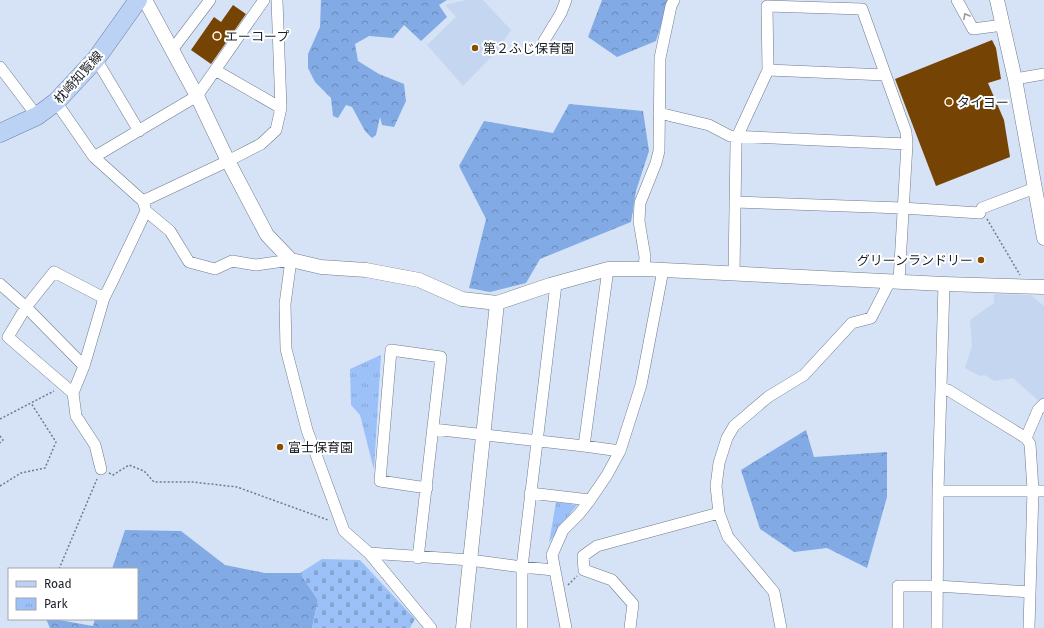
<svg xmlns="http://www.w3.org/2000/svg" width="1044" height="628" font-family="'Fira Sans','Noto Sans JP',sans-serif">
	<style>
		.built { fill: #c5d7f0 }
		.forest { fill: url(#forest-crowns) }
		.cemetery { fill: url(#cemetery-stones) }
		.park { fill: url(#park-tufts) }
		.building { fill: #754404 }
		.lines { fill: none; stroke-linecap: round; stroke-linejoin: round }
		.minor-casing { stroke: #6f7b8c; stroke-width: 12 }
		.tertiary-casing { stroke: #6f7b8c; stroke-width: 15 }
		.primary-casing { stroke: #6580a7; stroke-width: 19 }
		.path { stroke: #727a87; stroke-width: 1.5; stroke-dasharray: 2 2; stroke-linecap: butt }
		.minor { stroke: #fff; stroke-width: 11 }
		.tertiary { stroke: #fff; stroke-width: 14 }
		.primary { stroke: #bbd2f4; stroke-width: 18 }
		.oneway { stroke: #989b9d }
		.poi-dot { fill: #884f03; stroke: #fff; stroke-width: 1.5 }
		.labels { text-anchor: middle; stroke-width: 4; stroke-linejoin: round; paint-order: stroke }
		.poi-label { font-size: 13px; fill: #1b2026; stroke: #fff; text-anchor: start }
		.street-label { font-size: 13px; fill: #1b2026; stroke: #fff }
	</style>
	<defs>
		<pattern id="forest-crowns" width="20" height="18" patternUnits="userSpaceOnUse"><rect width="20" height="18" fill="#82aae5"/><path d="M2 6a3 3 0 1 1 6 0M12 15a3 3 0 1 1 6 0" fill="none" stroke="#6a8ab9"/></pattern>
		<pattern id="cemetery-stones" width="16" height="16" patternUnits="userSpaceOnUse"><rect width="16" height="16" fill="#9bc1f8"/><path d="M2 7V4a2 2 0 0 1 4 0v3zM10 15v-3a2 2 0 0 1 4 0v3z" fill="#85a6d4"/></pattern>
		<pattern id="park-tufts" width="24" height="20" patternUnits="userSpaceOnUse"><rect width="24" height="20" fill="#9bc1f8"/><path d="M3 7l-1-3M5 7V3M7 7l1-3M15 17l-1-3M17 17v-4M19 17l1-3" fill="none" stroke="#85a6d4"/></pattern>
	</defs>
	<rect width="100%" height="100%" fill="#d6e3f6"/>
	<path class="built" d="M466,0H483L511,30L498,50L463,86L427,45L456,17L445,5Z
		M994,294L1031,295L1044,306V400L1041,403L1013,378L994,381L985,375L980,376L965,368L972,346L970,320L994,303Z"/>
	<path class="forest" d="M321,0H447L439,5L447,17L421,41L404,25L393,38L369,36L355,44L358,61L379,74L404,84L406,101L394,127L382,125L380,117L376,135L372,138L365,131L352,107L346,105L338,118L333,116L331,98L315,82L308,68V54L320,27Z
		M602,0H669L656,41L617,57L588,37Z
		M569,104L643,111L649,151L636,191L631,222L540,259L526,283L490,292L469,288L486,219L459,166L484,121L553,133Z
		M806,430L814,457L887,452V497L867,568L827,548L794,552L760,529L741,470Z
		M125,530L181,531L225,565L265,573H300L318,600L312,628H50L46,619H54L93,626L95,619H137V569H112Z"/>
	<path class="cemetery" d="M322,559L360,560L415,619L410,628H312L318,600L300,573Z"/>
	<path class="park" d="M381,355L374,470L360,415L351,405L350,369Z
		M556,502L577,505L561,525L549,543Z"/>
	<path class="building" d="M233,5L246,14L211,64L191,50L214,17L221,22Z
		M992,40L996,48L1001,79L988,83L1004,120L1010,157L936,186L895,79Z"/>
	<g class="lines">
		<defs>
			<path id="minor" d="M957,0L973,29L1003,25
				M544,41L561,13L566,0
				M172,50L210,0
				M96,59L139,131
				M0,67L37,116
				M215,70L281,108
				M768,70L885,75
				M1015,79L1044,74
				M56,102L94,157L143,201L146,211L170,231L189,262L215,269L232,261L256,265L291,260L285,304L286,349L307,430L344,531L369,553L431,628
				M659,113L709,125L730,136L907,144
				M94,157L197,96L264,0
				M143,201L228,161L261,144L276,130L281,108L277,0
				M735,202L902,208L980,213L982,208L1035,188
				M644,269L645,257L639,221L640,203L656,163L659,151L660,58L671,6L674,0
				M734,273L736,144L737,137L768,70L767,6L862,9L906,132L907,144L899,281
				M0,284L26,307L84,366
				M941,388L948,390L1026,438L1030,444L1033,490L1029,628
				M73,393L8,337L26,307L54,272L104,298
				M433,429L584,446L620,451
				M1026,438L1038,410L1044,404
				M584,446L608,269
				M101,469L95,445L76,416L73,393L84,366L104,298L113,280L146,211
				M938,491H1044
				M530,493L590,500
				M369,553L470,560L522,567L554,570
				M418,558L441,357L391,350L380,481L427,488
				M522,628V567L556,284
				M566,628L552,555L563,530L579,514L590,500L607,475L620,451L641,385L663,270
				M630,628L633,604L612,580L584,570L583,556L597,546L719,513
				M781,628L774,592L728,537L719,513L716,486L719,463L727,438L734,426L768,397L804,375L852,323L871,318L890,281
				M898,628V586H937L1030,592
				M937,628L938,491L944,284"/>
			<path id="tertiary" d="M145,0L197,96L228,161L267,235L291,260L321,267L366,270L419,280L462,299L497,303L550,285L608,269H644L944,284L1044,287
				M997,0L1015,79L1044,238
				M463,628L497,303"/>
			<path id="primary" d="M0,133L37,116L56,102L96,59L138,0"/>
		</defs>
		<use href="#minor" class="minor-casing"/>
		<use href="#tertiary" class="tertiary-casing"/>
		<use href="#primary" class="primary-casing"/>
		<path class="path" d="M987,219L1020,275
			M0,419L54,391
			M0,436L3,440L0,443
			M109,473L113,475L129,465L144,471L154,482H193L237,487L328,520
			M0,486L21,473L45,468L56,442L31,403
			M59,569L97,479
			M568,585L577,576"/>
		<use href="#minor" class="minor"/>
		<use href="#tertiary" class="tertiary"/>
		<use href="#primary" class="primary"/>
	</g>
	<defs><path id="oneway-chevron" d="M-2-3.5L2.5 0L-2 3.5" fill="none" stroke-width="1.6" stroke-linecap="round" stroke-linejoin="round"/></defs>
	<use class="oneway" href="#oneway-chevron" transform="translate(966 16) rotate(-119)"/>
	<g class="poi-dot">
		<circle cx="217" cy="36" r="4"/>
		<circle cx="475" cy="48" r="4"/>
		<circle cx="949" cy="102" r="4"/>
		<circle cx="981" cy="260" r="4"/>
		<circle cx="280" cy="447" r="4"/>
	</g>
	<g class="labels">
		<g class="poi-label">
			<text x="225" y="41">エーコープ</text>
			<text x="483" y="53">第２ふじ保育園</text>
			<text x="957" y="107">タイヨー</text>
			<text x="973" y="265" text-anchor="end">グリーンランドリー</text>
			<text x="288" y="452">富士保育園</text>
		</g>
		<g class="street-label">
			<text transform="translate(78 77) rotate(-48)" y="5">枕崎知覧線</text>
		</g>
	</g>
	<rect x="8" y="568" width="130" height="52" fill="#ffffff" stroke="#a4a6a8"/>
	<rect x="16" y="581" width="20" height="6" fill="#bbd2f4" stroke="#a4a6a8"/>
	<text x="44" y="588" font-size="12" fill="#1b2026">Road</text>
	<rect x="16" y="598" width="20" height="12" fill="url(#park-tufts)" stroke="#a4a6a8"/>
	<text x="44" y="608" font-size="12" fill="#1b2026">Park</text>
</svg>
